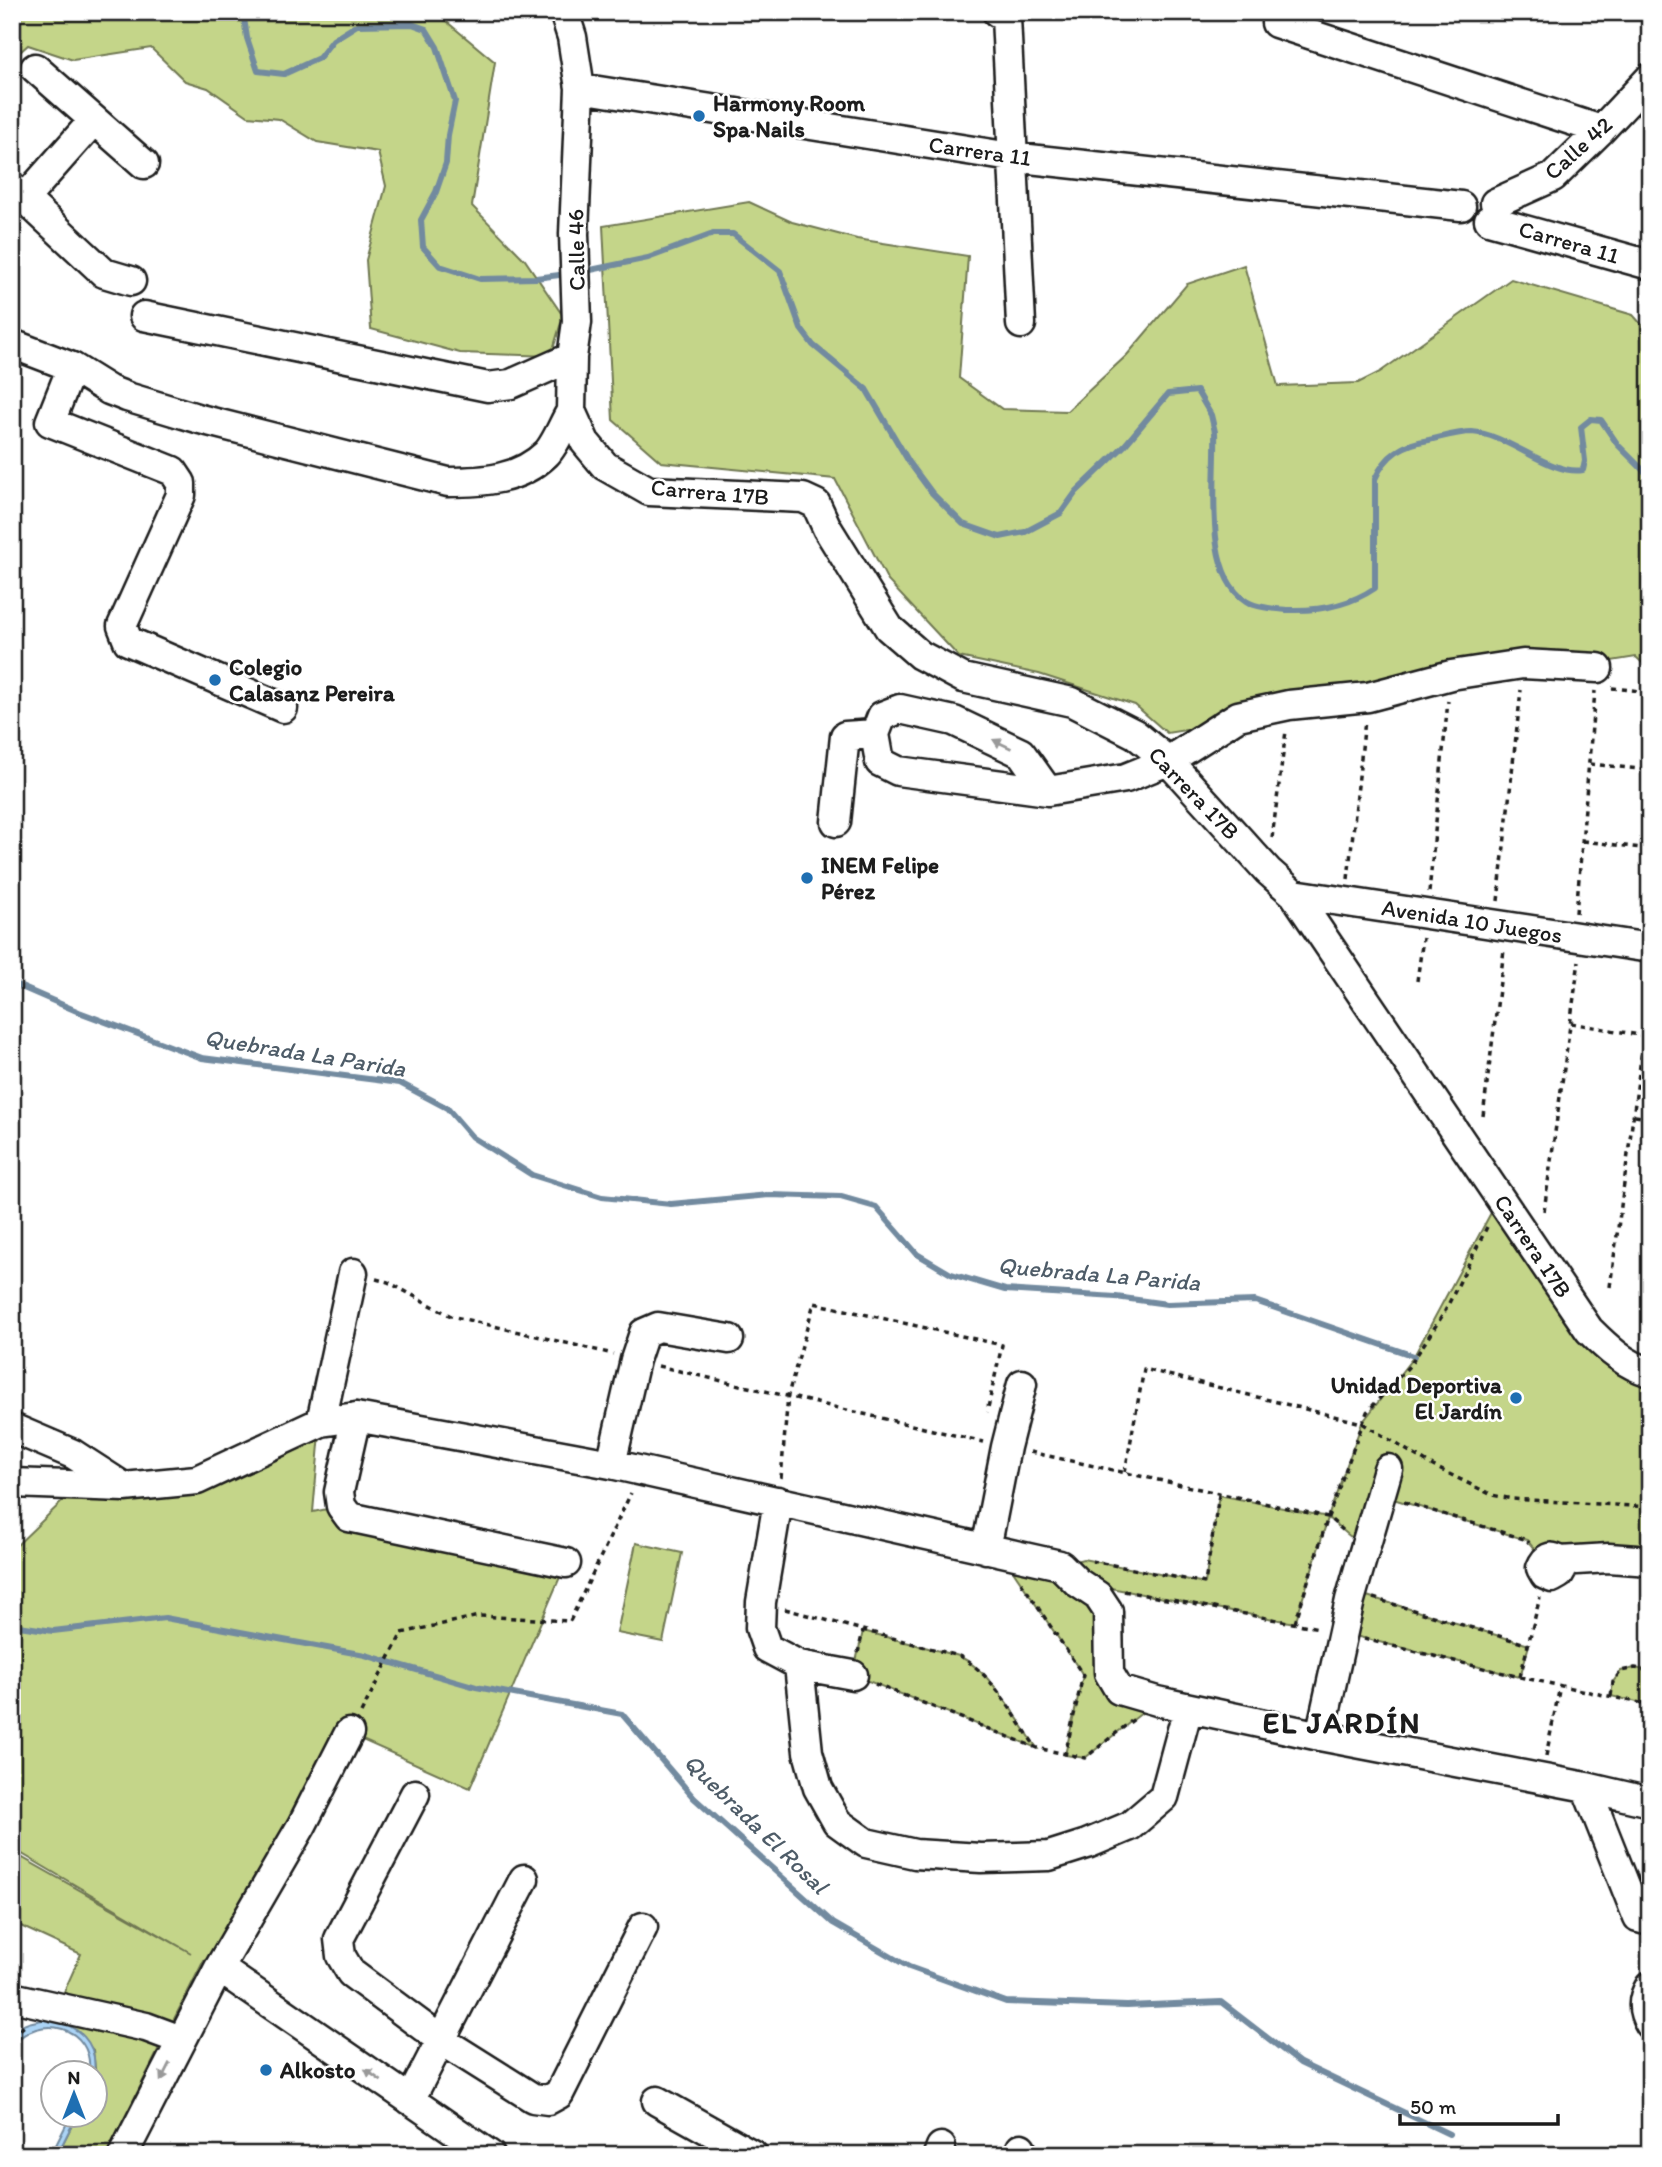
<svg xmlns="http://www.w3.org/2000/svg" width="1662" height="2167" font-family="Itim,sans-serif">
	<style>
		.green { fill: #c4d589; stroke: #707852; stroke-width: 2 }
		.water { fill: #abd4f6; stroke: #728a9f; stroke-width: 2 }
		.lines { fill: none; stroke-linecap: round; stroke-linejoin: round }
		.stream { stroke: #728a9f; stroke-width: 6 }
		.minor-casing { stroke: #1c1c1c; stroke-width: 33 }
		.path { stroke: #1c1c1c; stroke-width: 3.5; stroke-dasharray: 5 5; stroke-linecap: butt }
		.minor { stroke: #fff; stroke-width: 28 }
		.oneway { fill: #999 }
		.poi-dot { fill: #1f6fb2; stroke: #fff; stroke-width: 2.5 }
		.labels { text-anchor: middle; stroke-width: 5; stroke-linejoin: round; paint-order: stroke }
		.poi-label { font-size: 23px; font-weight: bold; fill: #1c1c1c; stroke: #fff; text-anchor: start }
		.street-label { font-size: 23px; fill: #1c1c1c; stroke: #fff }
		.water-label { font-size: 24px; font-style: italic; fill: #4e5c68; stroke: #fff }
		.district-label { font-size: 30px; font-weight: bold; letter-spacing: 2px; fill: #1c1c1c; stroke: #fff }
	</style>
	<rect width="100%" height="100%" fill="#fff"/>
	<filter id="ink" filterUnits="userSpaceOnUse"><feTurbulence type="fractalNoise" baseFrequency=".0143" numOctaves="2"/><feDisplacementMap in="SourceGraphic" scale="14" xChannelSelector="R" yChannelSelector="G"/><feConvolveMatrix kernelMatrix="1 2 1 2 8 2 1 2 1" color-interpolation-filters="sRGB"/></filter>
	<g filter="url(#ink)">
		<path class="green" d="M12,12H435L495,62L472,206L525,260L563,316L551,356L460,353L371,329L366,260L386,186L378,152L317,142L279,119L248,116L208,88L185,81L151,48L73,60L28,45L12,59Z
			M749,202L792,222L857,239L968,256L959,378L1002,409L1067,411L1127,355L1187,284L1244,265L1278,386L1358,383L1380,372L1511,279L1633,315L1650,334V670L1636,657L1167,733L1135,705L1039,674L959,657L888,581L835,479L661,462L613,420L603,226Z
			M1500,1196L1563,1292L1650,1372V1561H1544L1527,1540L1390,1498L1364,1548L1328,1518L1295,1623L1079,1582L1098,1596L1109,1673L1157,1701L1085,1758L1065,1755L1083,1675L1002,1554L1060,1565L1083,1559L1205,1583L1219,1495L1328,1517L1362,1423L1414,1356Z
			M321,1422L313,1512L341,1506L566,1563L470,1788L349,1734L219,1968L204,1960L171,2025L63,1994L81,1954L12,1922V1852L191,1953L12,1848V1550L70,1494L186,1481Z
			M636,1543L682,1553L663,1642L617,1633Z
			M1360,1594L1529,1645L1520,1677L1347,1634Z
			M863,1631L959,1656C992,1672 1016,1718 1037,1748L853,1675Z
			M1635,1668L1650,1671V1705L1611,1696L1613,1682L1621,1671Z
			M68,2024L143,2035L160,2047L106,2155H57L77,2115L94,2114L95,2068L93,2050Z"/>
		<path class="water" d="M51,2019C78,2026 98,2042 94,2072H89C94,2027 39,2011 12,2046C12,2023 32,2021 51,2019Z
			M71,2115H77L57,2155H51Z"/>
		<g class="lines">
			<path class="stream" d="M243,12L247,38L258,71L284,74L319,58L333,40L357,25L412,24L426,29L437,47L455,101L448,135L446,163L436,192L421,220L423,247L440,266L480,279L536,278L567,274
				M581,272L648,258L713,234H733L780,271L801,329L813,345L866,389L909,462L932,493L963,524L1000,537L1025,532L1061,513L1076,492L1125,445L1168,394L1197,391L1211,415L1215,432C1217,479 1202,572 1246,601C1256,608 1276,609 1288,610C1318,611 1350,605 1375,588V479C1386,454 1403,444 1429,440C1442,437 1458,432 1472,432C1508,434 1551,476 1583,470L1585,461L1581,427L1591,419L1601,420L1618,445L1650,477
				M12,983L79,1012L202,1058L400,1083L447,1108L472,1137L532,1175L602,1197L671,1204L769,1195L841,1197L876,1207L917,1254L951,1274L1005,1290L1116,1297L1167,1304L1255,1301L1414,1356
				M12,1625L53,1631L165,1618L365,1655L476,1687L622,1714L694,1798L833,1923L909,1967L1006,2002L1127,2006L1221,2002L1300,2063L1449,2134"/>
			<defs>
				<path id="minor" d="M564,12L572,37L580,88L574,234L577,322L572,357L571,411L585,442L605,466L649,491L803,498L816,504L827,528L889,628L920,655L963,678L1072,702L1135,734L1168,761L1268,871L1294,894L1589,1330C1607,1348 1625,1365 1650,1372
					M997,12L1006,17L1021,324
					M1276,23L1601,130
					M35,68L144,164
					M580,88L1011,157L1461,206
					M12,187L104,273L131,281
					M25,198L94,120
					M1495,203L1553,177L1601,130L1650,78
					M1489,220L1650,265
					M144,316L488,387L511,384L572,357
					M12,344L72,367L109,390L127,397L200,419L448,482C483,482 519,480 546,454C556,444 563,424 571,411
					M72,367L50,422L173,471L181,483V495L122,626L128,641L283,708
					M1048,791L1021,753L954,721L900,709L882,716L875,734L880,762L898,771L1048,791L1126,778L1168,761L1238,716L1289,705L1368,697L1451,675L1523,664L1598,668
					M836,822L845,736L875,734
					M1294,894L1650,948
					M356,1417L339,1492L341,1506L349,1517L566,1563
					M321,1422L353,1273
					M12,1428L73,1454L124,1487
					M611,1464L635,1360L644,1333L658,1327L729,1339
					M12,1483L124,1487L197,1480L321,1422L356,1417L611,1464L1060,1565L1077,1582L1098,1596L1108,1611L1109,1673L1119,1690L1157,1701L1320,1736L1586,1787L1638,1918L1650,1921
					M778,1501L761,1602L760,1628L767,1648L799,1665L853,1675
					M986,1549L1006,1447L1022,1384
					M1560,1561L1563,1567L1559,1574L1552,1578L1545,1575L1541,1568C1545,1558 1550,1554 1560,1561L1609,1558L1650,1561
					M799,1665L808,1752L818,1788L837,1822L866,1843L915,1854L981,1858L1049,1856L1087,1844L1130,1826L1164,1797L1188,1708
					M1320,1736L1350,1600L1388,1469
					M1586,1787L1650,1802
					M415,1794L339,1939L341,1956L351,1973L441,2040L533,2098L548,2100L559,2094L643,1927
					M219,1968L490,2155
					M1650,1986C1642,1999 1641,2010 1650,2024
					M12,1997L146,2027L181,2040
					M410,2100L524,1879
					M657,2101L753,2155
					M123,2155L219,1968L302,1825L349,1733
					M938,2155L941,2147
					M1018,2155L1021,2148"/>
			</defs>
			<use href="#minor" class="minor-casing"/>
			<path class="path" d="M1612,688L1650,692
				M1590,764L1650,770
				M1272,838L1286,731
				M1583,841L1650,849
				M1348,879L1365,720
				M1429,892L1448,701
				M1498,901L1521,690
				M1576,913L1595,691
				M1417,981L1423,938
				M1571,1023L1650,1037
				M1483,1116L1504,950
				M1635,1116L1650,1118
				M1544,1211L1579,961
				M376,1279L388,1282L451,1316L613,1354
				M1610,1287L1644,1036
				M658,1366L984,1442
				M1030,1452L1328,1517L1345,1532
				M1125,1472L1144,1369L1362,1423L1433,1466L1492,1495L1512,1499L1650,1507
				M781,1478L788,1395L814,1303L1002,1345L987,1412
				M1404,1502L1527,1540L1529,1543
				M1092,1561L1205,1583L1219,1495
				M1021,1582L1083,1675L1065,1755
				M1124,1591L1319,1628
				M1373,1598L1529,1645
				M785,1609L959,1656C991,1672 1015,1717 1035,1746
				M1295,1623L1328,1517L1367,1412L1411,1364L1444,1313L1489,1223
				M1364,1639L1520,1677L1650,1705
				M858,1653L863,1631
				M1520,1677L1540,1597
				M875,1684L1037,1748L1085,1758L1134,1719
				M1611,1696L1613,1682L1621,1671L1635,1668L1650,1671
				M361,1713L402,1633L479,1616L570,1621L631,1493
				M1546,1756L1560,1686
				M12,2036L27,2024"/>
			<use href="#minor" class="minor"/>
		</g>
		<defs><path id="oneway-solid" d="M-6-.8H1V-3.2L6.5 0L1 3.2V.8H-6Z" transform="scale(1.75)"/></defs>
		<g class="oneway">
			<use href="#oneway-solid" transform="translate(1002 744) rotate(-154)"/>
			<use href="#oneway-solid" transform="translate(165 2072) rotate(117)"/>
			<use href="#oneway-solid" transform="translate(373 2075) rotate(-145)"/>
		</g>
	</g>
	<g class="poi-dot">
		<circle cx="699" cy="116" r="7"/>
		<circle cx="215" cy="680" r="7"/>
		<circle cx="807" cy="878" r="7"/>
		<circle cx="1516" cy="1398" r="7"/>
		<circle cx="266" cy="2070" r="7"/>
	</g>
	<g class="labels">
		<g class="poi-label">
			<text x="713" y="111">Harmony Room<tspan x="713" dy="26">Spa Nails</tspan></text>
			<text x="229" y="675">Colegio<tspan x="229" dy="26">Calasanz Pereira</tspan></text>
			<text x="821" y="873">INEM Felipe<tspan x="821" dy="26">Pérez</tspan></text>
			<text x="1502" y="1393" text-anchor="end">Unidad Deportiva<tspan x="1502" dy="26">El Jardín</tspan></text>
			<text x="280" y="2078">Alkosto</text>
		</g>
		<g class="street-label">
			<text transform="translate(1578 148) rotate(-42)" y="8">Calle 42</text>
			<text transform="translate(980 151) rotate(8)" y="8">Carrera 11</text>
			<text transform="translate(1569 242) rotate(16)" y="8">Carrera 11</text>
			<text transform="translate(576 250) rotate(-91)" y="8">Calle 46</text>
			<text transform="translate(710 492) rotate(5)" y="8">Carrera 17B</text>
			<text transform="translate(1194 793) rotate(46)" y="8">Carrera 17B</text>
			<text transform="translate(1472 921) rotate(9)" y="8">Avenida 10 Juegos</text>
			<text transform="translate(1533 1246) rotate(56)" y="8">Carrera 17B</text>
		</g>
		<g class="water-label">
			<text transform="translate(305 1053) rotate(9)" y="8">Quebrada La Parida</text>
			<text transform="translate(1099 1274) rotate(5)" y="8">Quebrada La Parida</text>
			<text transform="translate(756 1824) rotate(44)" y="8">Quebrada El Rosal</text>
		</g>
		<g class="district-label">
			<text x="1342" y="1733">EL JARDÍN</text>
		</g>
	</g>
	<rect width="1662" height="2167" fill="none" stroke="#fff" stroke-width="42"/>
	<rect x="21" y="21" width="1620" height="2125" fill="none" stroke="#1c1c1c" stroke-width="2.5" filter="url(#ink)"/>
	<g transform="translate(74 2094)"><circle r="33" fill="#ffffff" stroke="#a4a4a4" stroke-width="2"/>
	<path d="M0-5L12 26L0 18L-12 26Z" fill="#1f6fb2"/>
	<text y="-10" font-size="19" font-weight="bold" text-anchor="middle" fill="#1c1c1c">N</text>
	</g>
	<path d="M1400 2114v10h158v-10" fill="none" stroke="#1c1c1c" stroke-width="3.5"/>
	<text x="1410" y="2114" font-size="21" fill="#1c1c1c" stroke="#ffffff" stroke-width="5" paint-order="stroke">50 m</text>
</svg>
